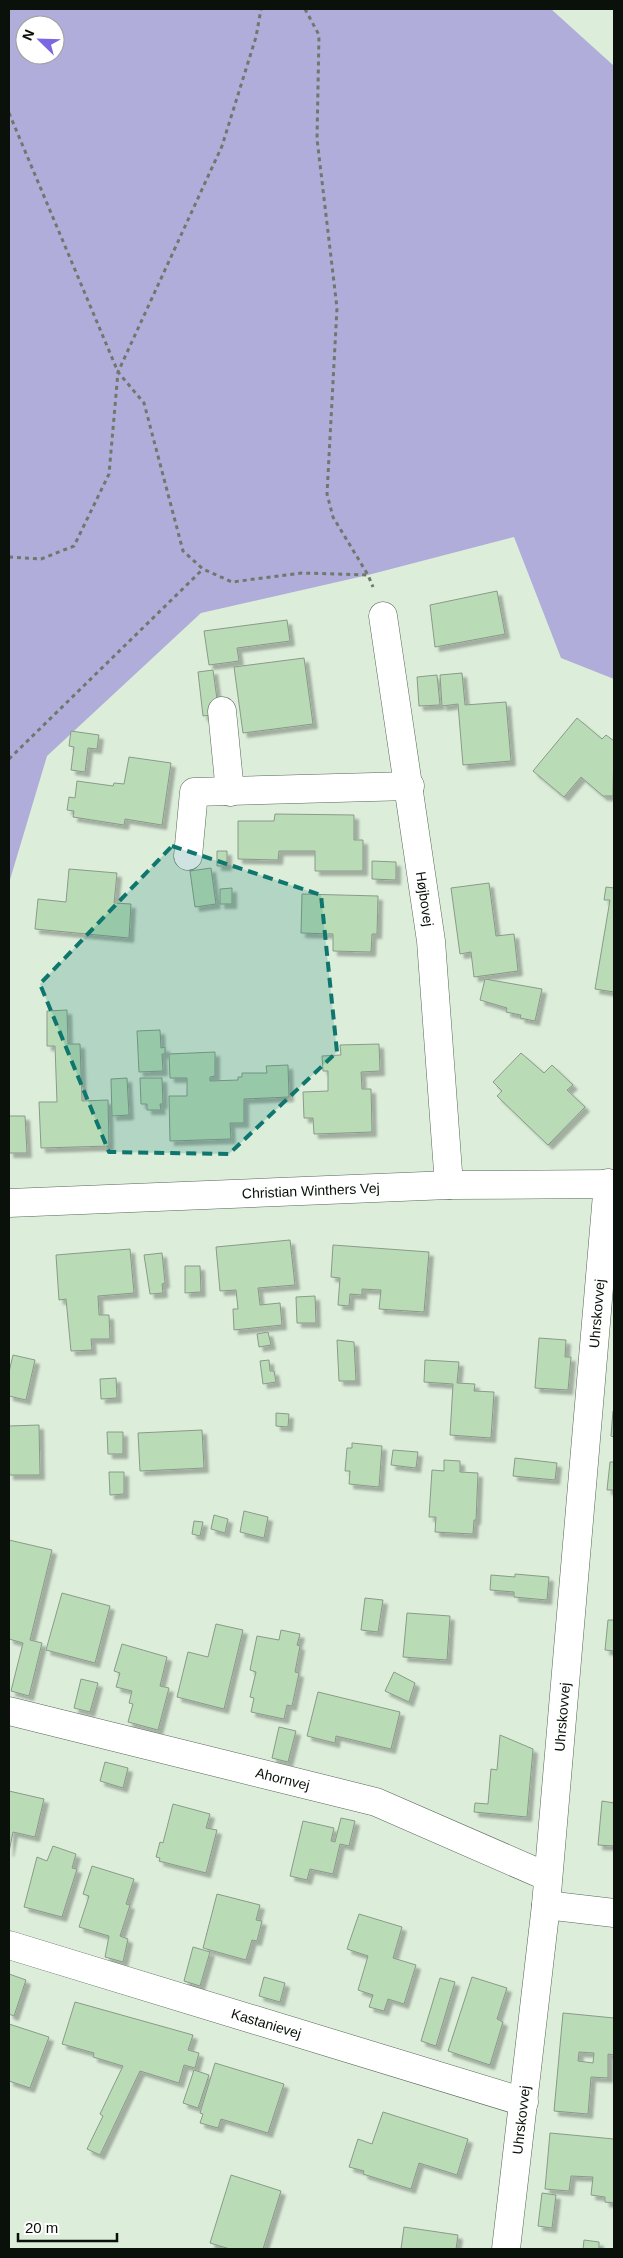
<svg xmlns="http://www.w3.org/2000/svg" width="623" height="2258" font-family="Helvetica,sans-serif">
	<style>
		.forest { fill: #b0adda; fill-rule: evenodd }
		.building { fill: #b9dcb7; stroke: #8a9a89; fill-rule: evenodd; filter: url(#shadow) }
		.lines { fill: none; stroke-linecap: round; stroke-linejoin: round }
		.minor-casing { stroke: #576757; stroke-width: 29 }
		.path { stroke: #6e796d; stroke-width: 3; stroke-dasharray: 4 4; stroke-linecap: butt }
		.minor { stroke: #fff; stroke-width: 28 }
		.marked { fill: #0f766e; fill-opacity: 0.2; stroke: #0f766e; stroke-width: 4; stroke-dasharray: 10 6; stroke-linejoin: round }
		.labels { text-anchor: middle; stroke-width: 4.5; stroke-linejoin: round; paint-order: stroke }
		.street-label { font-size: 14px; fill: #0a100a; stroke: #fff }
	</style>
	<defs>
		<filter id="shadow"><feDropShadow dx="4.5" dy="4.5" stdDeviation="1" flood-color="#0004"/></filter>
	</defs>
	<rect width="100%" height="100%" fill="#dcedda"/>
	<path class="forest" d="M9,9H551L614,66V679L561,658L514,537L368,575L201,613L47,756L9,883ZM25,25H55V55H25Z"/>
	<path class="building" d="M497,591L505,634L435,647L430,605Z
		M287,620L290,641L237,648L239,661L209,665L204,631Z
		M304,658L313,724L243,733L234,667Z
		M213,670L219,714L203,716L198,672Z
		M462,673L465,705L506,702L511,761L463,765L458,704L442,706L440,675Z
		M437,675L440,705L419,706L417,677Z
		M577,718L602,739L606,735L614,741L613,796H603L581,777L564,797L533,771Z
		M71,731L99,735L97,749L88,748L85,772L71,770L74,747L69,746Z
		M129,757L171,763L162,825L125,819L124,825L73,817L74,811L67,810L69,797L75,798L77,781L113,786L114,783L124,784Z
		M275,814L354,815V840H363V871H315V851H279L278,860L238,859V821H274Z
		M217,851H227V866H217Z
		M372,861L396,862V880L372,879Z
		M211,868L216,904L195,907L190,871Z
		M69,869L117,873L114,903L131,904L129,938L35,929L38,899L66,902Z
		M489,883L496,936L514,934L518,971L474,977L471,952L460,954L451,888Z
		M606,887L614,888V992L595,989L610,900H604Z
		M232,888V904H220V889Z
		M302,894L378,896L377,934H372L371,952L333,951V934L301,933Z
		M485,979L542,989L535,1021L520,1018L521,1015L506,1012L507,1008L480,1000Z
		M67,1010L68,1044H80L82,1101L108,1100L109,1146L41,1148L39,1102H57L55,1046H47V1011Z
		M160,1030L161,1048L165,1047V1054H162L163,1071L139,1072L137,1031Z
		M379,1044L380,1071L361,1072L362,1089H371L372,1132L314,1134L313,1118H304L303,1092L328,1091V1071H323L322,1056L341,1055L340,1045Z
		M215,1052V1076L210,1077V1081L238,1080V1077H242V1073H267L266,1066L288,1065L289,1097L244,1099V1123H230L231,1139L170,1141L169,1096H187V1078H170L169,1054Z
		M521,1053L544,1073L552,1065L573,1085L567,1090L585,1107L548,1145L497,1096L502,1091L493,1082Z
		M127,1078L129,1115L112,1116L111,1079Z
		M140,1078H162L163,1104H160L161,1110H147V1104H141Z
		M9,1116H25L27,1153H9Z
		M290,1240L295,1285L258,1288L260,1305L280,1303L282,1325L234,1330L233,1309H238L236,1290L220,1291L216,1247Z
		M333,1245L429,1252L424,1312L379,1309L381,1290L362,1289V1295L350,1294L349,1306L338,1305L340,1278L331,1277Z
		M130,1249L134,1293L98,1296L99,1315H109L110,1339H91L92,1350L71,1351L66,1299L59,1300L56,1255Z
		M162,1253L165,1283L162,1284L163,1293L150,1294L144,1255Z
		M185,1266H200L201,1292L185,1293Z
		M315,1296L316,1323H297L296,1297Z
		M268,1332L271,1345L259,1347L257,1334Z
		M539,1338L566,1340L565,1357H571L568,1390L535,1388Z
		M337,1340L354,1342L356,1381H339Z
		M13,1355L35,1360L26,1400L9,1396V1372Z
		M269,1360L270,1371H274L276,1382L263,1384L260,1361Z
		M425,1360L459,1362L457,1383L475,1384L474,1391L494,1392L491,1438L450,1435L453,1384L424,1382Z
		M116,1378L117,1398L101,1399L100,1379Z
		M613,1411H614V1437L611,1436Z
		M276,1413L289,1414L288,1427L276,1426Z
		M39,1425L40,1475H9V1426Z
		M202,1430L204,1468L140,1471L138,1433Z
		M107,1432H123V1454H108Z
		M352,1443L382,1446L379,1487L349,1484L350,1471H345L347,1448H352Z
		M393,1450L418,1452L416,1468L391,1465Z
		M515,1458L557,1463L555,1480L513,1476Z
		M444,1460L460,1461V1472L478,1473L476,1520H474L473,1534L435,1532L436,1517H429L432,1470L444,1471Z
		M610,1462H614V1490H607Z
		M109,1472H124V1494L110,1495Z
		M244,1511L268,1517L264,1538L240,1532Z
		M214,1515L228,1519L225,1533L211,1529Z
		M194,1521L203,1522L200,1536L192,1534Z
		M9,1540L52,1550L30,1640L42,1643L29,1696L11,1691L23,1643L9,1639Z
		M515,1574L549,1577L547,1600L514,1597V1592L490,1590L491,1575L515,1577Z
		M62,1593L110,1606L95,1663L46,1650Z
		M365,1598L383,1600L378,1632L361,1630Z
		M407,1613L450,1616L447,1660L403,1657Z
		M608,1620H614V1651L605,1650Z
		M216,1624L243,1630L224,1709L177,1697L188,1652L208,1657Z
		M281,1630L300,1634L297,1645L300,1646L295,1672L299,1673L292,1706L287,1705L284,1719L251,1712L254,1698L250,1697L256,1672L250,1670L257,1636L279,1640Z
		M122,1644L167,1657L160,1686L169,1688L158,1730L128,1722L133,1704L129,1703L132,1691L116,1687L120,1673L114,1671Z
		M394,1672L415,1683L409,1702L385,1691Z
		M81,1679L98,1683L90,1712L74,1708Z
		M318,1692L400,1712L391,1749L336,1736L335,1743L307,1736Z
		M279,1727L296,1731L288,1762L272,1758Z
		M500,1735L533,1749L527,1817L474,1812L475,1803L488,1804L491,1769L497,1770Z
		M105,1762L128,1768L123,1788L100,1781Z
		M9,1791L44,1799L35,1837L13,1832L9,1852Z
		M602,1801L614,1803V1846L598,1845Z
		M173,1804L210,1814L206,1828L217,1830L206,1873L159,1861L160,1858L156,1857L160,1842L163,1843Z
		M341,1818L355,1821L349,1846L340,1844L333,1874L310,1869L307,1880L290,1876L303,1821L334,1828L331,1841L335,1842Z
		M53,1846L76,1854L72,1868L77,1869L62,1917L24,1907L37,1857L47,1861Z
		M92,1866L134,1879L126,1904L130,1905L120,1936L128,1939L123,1962L105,1957L109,1936L79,1927L89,1896L83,1894Z
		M217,1894L260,1905L256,1920L262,1921L257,1941L252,1940L246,1960L203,1948Z
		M359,1914L402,1927L393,1958L416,1965L404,2004L388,1999L384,2011L369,2007L373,1995L358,1990L368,1956L347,1949Z
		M193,1947L210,1952L200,1986L184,1981Z
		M9,1974L26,1980L14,2016L9,2014Z
		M264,1977L285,1983L280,2002L259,1996Z
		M472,1977L507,1988L497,2019L503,2022L490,2065L448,2051Z
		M440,1978L455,1982L436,2046L421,2041Z
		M75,2002L193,2035L188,2050L199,2053L195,2068L184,2065L179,2083L140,2071L100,2155L87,2149L103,2116L100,2114L123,2066L93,2057L94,2053L62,2044Z
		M563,2013L614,2018V2055L608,2054V2078L591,2077L588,2114L554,2111ZM579,2052L594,2053L593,2063L578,2061Z
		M9,2024L49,2037L30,2088L9,2081Z
		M215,2063L284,2084L268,2133L221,2119L218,2128L200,2123L203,2114L200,2113Z
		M194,2070L209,2075L198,2108L183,2103Z
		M383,2112L468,2139L457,2175L419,2163L411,2189L363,2174L364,2171L349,2167L358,2139L372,2144Z
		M550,2133L614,2139V2203L605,2202V2197L591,2195L593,2177L571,2176L569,2191L545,2189Z
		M231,2175L281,2191L263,2249H230L210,2243Z
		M542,2193L556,2195L552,2228L538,2226Z
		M404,2227L458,2235L456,2249H401Z
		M584,2240L599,2242V2249H583Z"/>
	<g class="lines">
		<defs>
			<g id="minor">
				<path id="s1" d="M383,616L431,941L449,1185"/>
				<path d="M222,711L230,792"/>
				<path d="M188,856L194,792L410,786"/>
				<path id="s2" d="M9,1203L449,1185L614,1184"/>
				<path id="s3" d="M9,1711L376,1802L548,1877"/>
				<path d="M546,1905L614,1913"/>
				<path id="s4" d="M9,1945L524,2102"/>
				<path id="s5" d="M506,2249L546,1905L608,1183"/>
			</g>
		</defs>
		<use href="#minor" class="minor-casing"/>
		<path class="path" d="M305,9L319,35L317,139L337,308L327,494L333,517L368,575L373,587
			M9,113L118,372L144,403L183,551L203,569L232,582L302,573L368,575
			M9,557L41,559L74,546L109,474L118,372L222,146L256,37L261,9
			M9,759L203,569"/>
		<use href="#minor" class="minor"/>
	</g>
	<path class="marked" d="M172,846L321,895L337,1052L229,1154L109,1152L40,984Z"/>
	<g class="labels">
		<g class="street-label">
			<text dy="5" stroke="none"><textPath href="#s1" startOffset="286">Højbovej</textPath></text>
			<text dy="5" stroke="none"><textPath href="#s2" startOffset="302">Christian Winthers Vej</textPath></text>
			<text dy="5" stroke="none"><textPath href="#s5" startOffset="940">Uhrskovvej</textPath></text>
			<text dy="5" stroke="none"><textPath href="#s5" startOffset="535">Uhrskovvej</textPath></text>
			<text dy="5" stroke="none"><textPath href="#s3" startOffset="282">Ahornvej</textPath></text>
			<text dy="5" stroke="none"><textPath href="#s4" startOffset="269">Kastanievej</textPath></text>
			<text dy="5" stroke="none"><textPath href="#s5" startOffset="130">Uhrskovvej</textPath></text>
		</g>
	</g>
	<rect width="623" height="2258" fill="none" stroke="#0a100a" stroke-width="20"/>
	<g transform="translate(40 40) rotate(293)"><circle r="24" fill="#ffffff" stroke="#9d9f9d"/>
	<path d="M0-4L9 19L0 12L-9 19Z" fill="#7c67e2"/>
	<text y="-8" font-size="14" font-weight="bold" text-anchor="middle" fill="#0a100a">N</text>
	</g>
	<path d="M18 2233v8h99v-8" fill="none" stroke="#0a100a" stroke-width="2.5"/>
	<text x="25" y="2233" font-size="15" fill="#0a100a" stroke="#ffffff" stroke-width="4" paint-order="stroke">20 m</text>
</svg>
